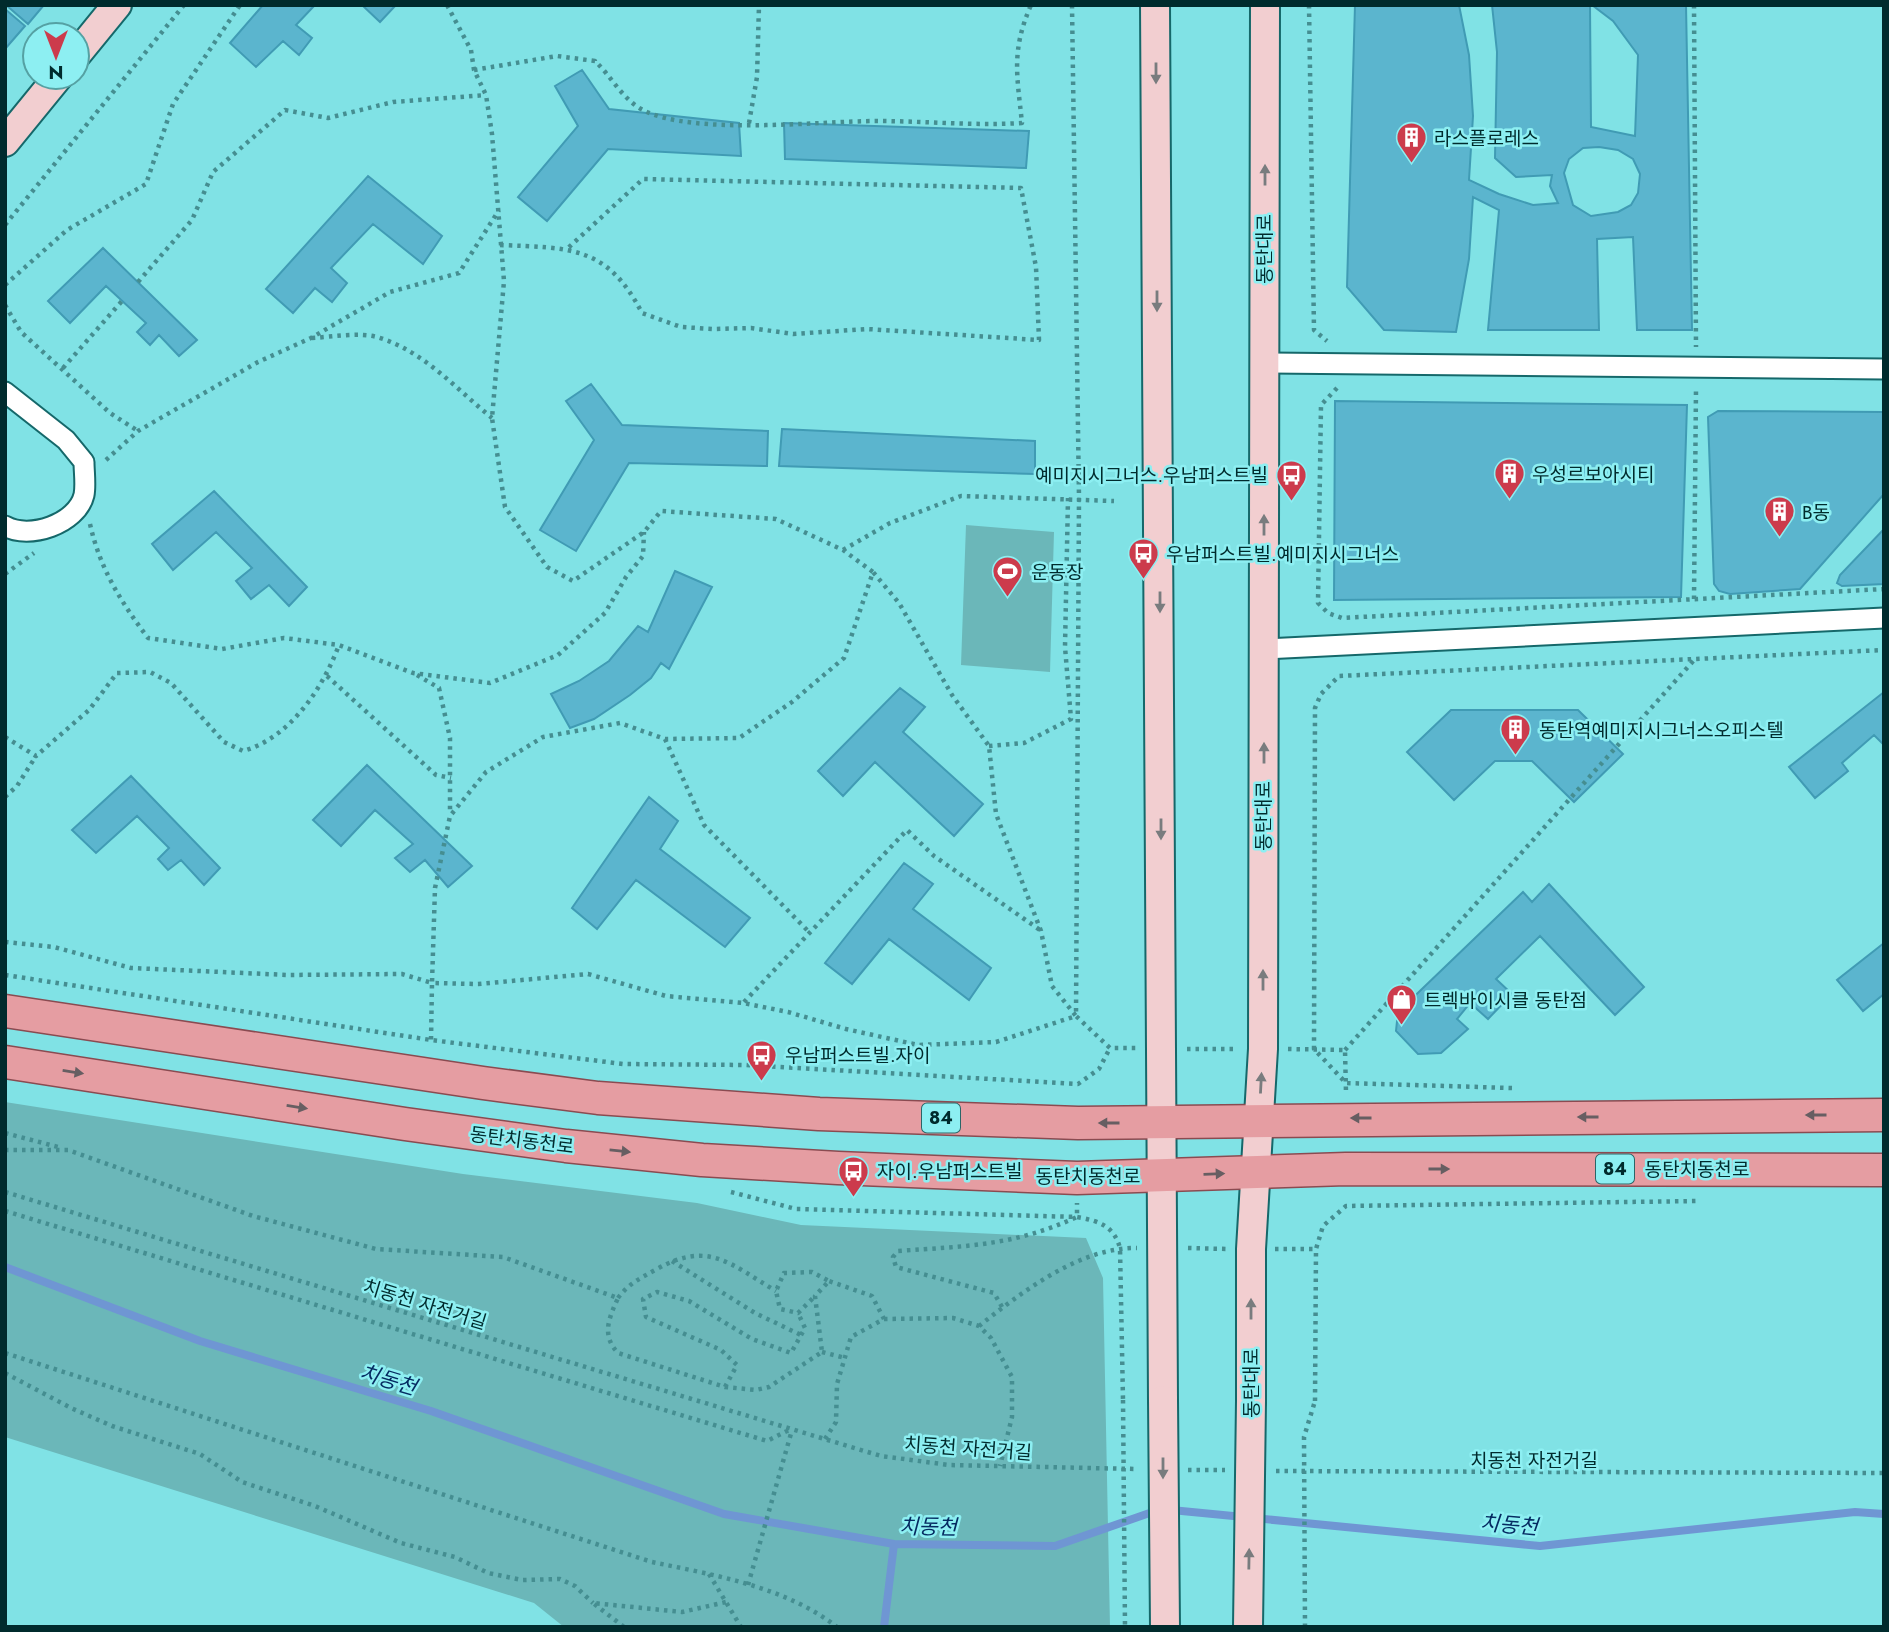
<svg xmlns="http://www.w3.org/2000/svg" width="1889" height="1632" font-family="Jost,'Noto Sans KR',sans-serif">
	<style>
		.green { fill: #6bb7b9 }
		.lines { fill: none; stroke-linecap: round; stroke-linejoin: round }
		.stream { stroke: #6f96d3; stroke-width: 8 }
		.building { fill: #5bb5ce; stroke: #409bb4; stroke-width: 2; fill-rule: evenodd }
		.street-casing { stroke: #15686a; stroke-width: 23 }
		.secondary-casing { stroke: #15686a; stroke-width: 32 }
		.primary-casing { stroke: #8a4b51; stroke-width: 35 }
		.path { stroke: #458e91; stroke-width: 4.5; stroke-dasharray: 3.5 5; stroke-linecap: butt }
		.street { stroke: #fff; stroke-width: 19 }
		.secondary { stroke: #f2ced0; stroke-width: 28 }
		.primary { stroke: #e59da2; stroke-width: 32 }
		.secondary-bridge-casing { stroke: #15686a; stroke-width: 32; stroke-linecap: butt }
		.path-bridge { stroke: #458e91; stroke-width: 4.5; stroke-dasharray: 3.5 5; stroke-linecap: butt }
		.secondary-bridge { stroke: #f2ced0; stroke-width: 28 }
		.oneway { fill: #797c7e }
		.oneway2 { fill: #675e62 }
		.labels { text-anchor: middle; stroke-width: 5; stroke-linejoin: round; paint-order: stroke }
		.shield { fill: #8deff2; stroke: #2a6668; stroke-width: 2 }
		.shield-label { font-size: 18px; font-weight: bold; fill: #002b2d }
		.poi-label { font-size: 19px; fill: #002b2d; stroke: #8deff2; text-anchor: start }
		.street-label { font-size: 19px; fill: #002b2d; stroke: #8deff2 }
		.water-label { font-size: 21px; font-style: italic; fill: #052b61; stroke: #8deff2 }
	</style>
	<rect width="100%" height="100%" fill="#80e2e5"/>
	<path class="green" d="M966,525L1054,532L1050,672L961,665Z
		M5,1102L463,1174L697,1203L801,1225L1086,1238L1103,1278L1110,1627H564L534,1603L5,1437Z"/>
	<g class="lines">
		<path class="stream" d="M5,1267L200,1341L431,1411L724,1514L894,1544L1055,1546L1161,1509L1540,1546L1855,1512L1884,1514
			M884,1627L894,1544"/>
	</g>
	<path class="building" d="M6,5H44L28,24Z
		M263,5H315L296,25L312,38L299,55L283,41L256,67L230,43Z
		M362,5H396L380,22Z
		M1355,5H1459L1469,55L1473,116L1469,180L1499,194L1533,205L1558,203L1550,186L1552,175L1516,177L1495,158L1497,52L1492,5H1590L1591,127L1635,136L1638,55L1613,21L1592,5H1686L1692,330H1637L1633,237L1597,239L1599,330H1488L1499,210L1473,197L1469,259L1456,332L1384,330L1347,287ZM1599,147L1618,150L1633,159L1640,174L1638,193L1631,205L1618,212L1591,216L1573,205L1564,173L1569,159L1583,148Z
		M5,9L25,26L5,49Z
		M582,70L609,109L739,123L741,156L608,149L547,221L518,197L578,126L555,86Z
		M784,123L1029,131L1026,168L785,159Z
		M368,176L442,236L423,264L373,224L331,268L347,283L332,302L315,288L293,313L266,289Z
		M103,248L197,340L179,356L159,335L150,345L137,332L146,323L106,286L70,323L48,301Z
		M591,384L622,425L768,431L767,466L629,463L576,551L540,530L594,440L566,401Z
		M1335,401L1687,405L1681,597L1334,600Z
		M1718,411L1884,412V494L1800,589L1730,594L1719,591L1714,584L1708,417Z
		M782,429L1035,441V474L779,466Z
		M214,491L307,587L289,606L269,585L251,599L236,581L252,568L216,532L173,570L152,544Z
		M1884,529V584L1842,586L1837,583L1840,575Z
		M675,571L712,587L669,669L661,663L651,678L630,695L594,719L570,728L551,694L579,681L609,661L638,626L648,632Z
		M900,688L925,707L903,732L983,804L954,836L875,762L843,796L818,771Z
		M1884,692V745L1874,735L1842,763L1848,771L1815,798L1789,767Z
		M1451,710H1578L1623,754L1574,802L1532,761H1495L1454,800L1407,752Z
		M367,765L472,866L448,887L425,860L410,872L395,858L413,844L375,810L341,846L313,820Z
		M131,776L220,868L204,885L181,860L168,870L158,859L169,848L137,816L96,853L72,830Z
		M649,797L678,821L660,849L750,918L725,947L636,880L597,929L572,908Z
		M904,863L933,884L913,909L991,968L969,1000L889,939L852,984L825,963Z
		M1549,884L1644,987L1615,1015L1540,936L1496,979L1512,994L1488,1019L1470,1003L1457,1019L1468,1029L1441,1053L1418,1054L1396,1031L1398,1012L1523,892L1532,902Z
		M1884,943V994L1863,1011L1837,980Z"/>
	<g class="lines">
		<defs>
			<path id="street" d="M1264,363L1884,369
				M5,392L66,440L84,462C84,472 86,485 84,495C77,524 29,540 5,526
				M1264,649L1884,618"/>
			<path id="secondary" d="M1155,5L1163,1400
				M77,54L117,5
				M5,142L58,77
				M1251,1401V1249L1263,1049L1265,5"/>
			<path id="primary" d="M5,1011L483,1083L598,1098L819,1114L1078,1123L1884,1115
				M5,1062L405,1124L566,1146L702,1160L838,1168L1077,1178L1346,1169L1884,1170"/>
		</defs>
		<use href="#street" class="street-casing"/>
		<use href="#secondary" class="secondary-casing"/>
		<use href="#primary" class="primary-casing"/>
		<path class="path" d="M447,5L471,50L474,70L486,95L492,134L504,281L492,418L505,507L547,567L573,581L644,532L661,511L776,519L843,550L873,572L844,658L792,702L739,738L665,739L620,723L543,737L486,772L450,816L435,888L432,983L478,984L588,974L666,996L743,1003L788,1012L846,1029L918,1045L996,1042L1076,1016L1052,986L1041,931L996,814L989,746L952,695L899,603L873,572
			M1072,5L1079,498L1076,1016L1110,1048H1136
			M1309,5L1314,330L1327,341
			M1694,5L1696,347
			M474,70L557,56L595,61C611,76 623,100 643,110C693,136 818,121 877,121C925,121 973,126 1022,123C1017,75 1011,51 1031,5
			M749,123L757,77L759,5
			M5,225L184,5
			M500,245C569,248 607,245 642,313L681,327L713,329L751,328L793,334L867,329L1039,340L1036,267L1021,188L643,179L568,248
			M138,282L192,220L213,172L285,110L328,118L393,102L486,95
			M5,285L67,230L146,184L173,104L240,5
			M5,305L21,332L110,413L138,431
			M312,338C331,337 359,332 377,337C424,351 455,388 492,418
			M63,368L122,301
			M1337,388L1321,405L1318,603L1328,613L1342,618L1884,589
			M106,460L138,431L258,362L311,338L390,292L459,273L499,210
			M90,524C100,569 121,602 148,638L222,649L284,638L339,645L413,673L490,683L558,655L605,613L626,577L643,556L644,532
			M843,550L890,523L961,496L1114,501
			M5,574L34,553
			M1694,599L1696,389
			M417,675L439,688L450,738V813
			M327,676L436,775L451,778
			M5,737L36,756L89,710L117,673L150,672L171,683L224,742L243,751C290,738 323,688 339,645
			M665,739L704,825L809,932
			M989,746L1024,743L1071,719L1065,647L1068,498
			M5,797L17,786L36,756
			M5,942L54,947L131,968L288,975L402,974L432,983L431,1040
			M5,975L431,1040L623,1064L745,1065L1078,1084L1099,1069L1110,1048
			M744,1002L907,830L934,856L1040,930
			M1187,1049H1237
			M1288,1049L1345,1050L1346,1093
			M1345,1050L1695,659
			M1512,1088L1346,1083L1314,1049L1315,708L1321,694L1339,676L1884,650
			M5,1133L62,1148
			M5,1150H68L253,1216L376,1249L503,1257L618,1298C609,1318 601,1335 618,1353L725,1387L756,1390L769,1387L822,1352L815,1296L829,1281L812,1272L784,1273L776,1291L780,1309L798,1313L815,1296
			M5,1192L881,1456L949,1465L1137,1469
			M731,1192L796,1209L1077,1217C1099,1221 1114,1226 1120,1248L1123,1400
			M5,1211L767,1441L791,1429
			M1188,1248L1228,1249
			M1275,1249H1316
			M672,1261L755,1313L801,1335
			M618,1298C629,1283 641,1278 657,1269C709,1240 730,1264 776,1291
			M1002,1307L994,1293L896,1267L893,1257L898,1251C967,1246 1013,1246 1077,1217V1203
			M884,1319L953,1318L979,1326L991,1338L1012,1377V1417L1000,1466
			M979,1326C1022,1292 1080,1247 1137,1248
			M822,1352L845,1358
			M5,1353L652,1562C714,1575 786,1587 837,1627
			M5,1373L71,1408L112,1426L200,1454L242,1482L315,1506L401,1543L455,1557L488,1573L522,1580L560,1579L575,1586L593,1603
			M725,1387L737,1365L721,1350L646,1317L643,1299L657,1292L689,1301L752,1339L791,1353L805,1328L798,1313
			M1315,1401L1316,1249L1323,1226L1346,1206L1697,1201
			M825,1439L836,1422L837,1384L851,1337L884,1319L872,1296L829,1281
			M1188,1470H1225
			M1276,1471L1884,1473
			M709,1574L741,1627
			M748,1585L792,1430
			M624,1627L593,1603L682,1612L726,1602"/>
		<use href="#street" class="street"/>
		<use href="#secondary" class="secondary"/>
		<use href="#primary" class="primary"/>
		<defs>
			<path id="secondary-bridge" d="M1163,1400L1165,1627
				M1248,1627L1251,1401"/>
		</defs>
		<use href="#secondary-bridge" class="secondary-bridge-casing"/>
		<path class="path-bridge" d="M1123,1400L1125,1627
			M1305,1627L1304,1437L1315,1401"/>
		<use href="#secondary-bridge" class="secondary-bridge"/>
	</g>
	<defs><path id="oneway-solid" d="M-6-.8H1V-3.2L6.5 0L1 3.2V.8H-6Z" transform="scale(1.75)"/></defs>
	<g class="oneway">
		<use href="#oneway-solid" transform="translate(1156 73) rotate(90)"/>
		<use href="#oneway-solid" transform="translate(1265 175) rotate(-90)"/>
		<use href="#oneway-solid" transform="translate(1157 301) rotate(90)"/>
		<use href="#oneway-solid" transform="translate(1264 525) rotate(-90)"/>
		<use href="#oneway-solid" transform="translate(1160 602) rotate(90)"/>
		<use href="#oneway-solid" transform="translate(1264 753) rotate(-90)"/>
		<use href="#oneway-solid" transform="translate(1161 829) rotate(90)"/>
		<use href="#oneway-solid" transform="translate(1263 980) rotate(-90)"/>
		<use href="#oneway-solid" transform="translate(1261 1083) rotate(-87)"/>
		<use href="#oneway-solid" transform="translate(1251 1309) rotate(-90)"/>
		<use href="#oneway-solid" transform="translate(1163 1468) rotate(90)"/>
		<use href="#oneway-solid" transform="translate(1249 1559) rotate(-89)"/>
	</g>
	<g class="oneway2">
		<use href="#oneway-solid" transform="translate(73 1072) rotate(9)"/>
		<use href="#oneway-solid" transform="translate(297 1107) rotate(9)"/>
		<use href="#oneway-solid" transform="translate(1816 1115) rotate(180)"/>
		<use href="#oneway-solid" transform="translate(1588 1117) rotate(180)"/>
		<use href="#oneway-solid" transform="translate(1361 1118) rotate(180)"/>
		<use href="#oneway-solid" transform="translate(1109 1123) rotate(180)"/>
		<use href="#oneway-solid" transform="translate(620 1151) rotate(6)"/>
		<use href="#oneway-solid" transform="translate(1439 1169)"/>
		<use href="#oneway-solid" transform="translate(1214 1174) rotate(-2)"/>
	</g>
	<defs>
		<symbol id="building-pin" viewBox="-11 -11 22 30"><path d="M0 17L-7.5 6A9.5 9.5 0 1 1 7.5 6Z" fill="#cc3b4c" stroke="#8deff2"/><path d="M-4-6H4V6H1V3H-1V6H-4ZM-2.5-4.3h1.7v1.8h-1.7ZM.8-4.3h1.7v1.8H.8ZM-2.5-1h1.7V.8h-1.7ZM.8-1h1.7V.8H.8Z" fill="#fff"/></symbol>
		<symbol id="bus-pin" viewBox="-11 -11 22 30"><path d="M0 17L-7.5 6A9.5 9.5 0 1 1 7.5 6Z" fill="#cc3b4c" stroke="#8deff2"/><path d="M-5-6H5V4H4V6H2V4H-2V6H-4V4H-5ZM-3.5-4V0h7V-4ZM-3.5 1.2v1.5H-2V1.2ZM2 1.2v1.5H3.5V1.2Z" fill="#fff"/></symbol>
		<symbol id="stadium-pin" viewBox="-11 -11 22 30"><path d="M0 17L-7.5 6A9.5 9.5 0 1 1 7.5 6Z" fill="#cc3b4c" stroke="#8deff2"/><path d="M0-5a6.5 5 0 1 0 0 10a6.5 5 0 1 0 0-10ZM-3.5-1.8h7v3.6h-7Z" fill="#fff"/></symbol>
		<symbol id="shop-pin" viewBox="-11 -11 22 30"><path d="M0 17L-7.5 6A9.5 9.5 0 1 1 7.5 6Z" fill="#cc3b4c" stroke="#8deff2"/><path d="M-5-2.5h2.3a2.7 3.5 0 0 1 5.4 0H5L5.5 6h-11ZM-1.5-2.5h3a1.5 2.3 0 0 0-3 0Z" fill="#fff"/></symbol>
	</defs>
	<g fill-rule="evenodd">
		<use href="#building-pin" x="1394" y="120" width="35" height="47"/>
		<use href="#building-pin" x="1492" y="456" width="35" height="47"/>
		<use href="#bus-pin" x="1274" y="458" width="35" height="47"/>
		<use href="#building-pin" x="1762" y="494" width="35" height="47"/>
		<use href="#bus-pin" x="1126" y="536" width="35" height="47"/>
		<use href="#stadium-pin" x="990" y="554" width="35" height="47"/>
		<use href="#building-pin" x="1498" y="712" width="35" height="47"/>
		<use href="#shop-pin" x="1384" y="982" width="35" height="47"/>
		<use href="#bus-pin" x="744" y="1038" width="35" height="47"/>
		<use href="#bus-pin" x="836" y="1154" width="35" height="47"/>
	</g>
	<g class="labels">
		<g class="shield">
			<rect x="922" y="1103.5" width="38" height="29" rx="5"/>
			<rect x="1596" y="1154.5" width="38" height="29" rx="5"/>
		</g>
		<g class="shield-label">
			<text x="941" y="1124">84</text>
			<text x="1615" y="1175">84</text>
		</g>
		<g class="poi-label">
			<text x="1434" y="145">라스플로레스</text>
			<text x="1532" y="481">우성르보아시티</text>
			<text x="1268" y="482" text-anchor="end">예미지시그너스.우남퍼스트빌</text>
			<text x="1802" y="519">B동</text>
			<text x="1166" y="561">우남퍼스트빌.예미지시그너스</text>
			<text x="1031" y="579">운동장</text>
			<text x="1539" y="737">동탄역예미지시그너스오피스텔</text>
			<text x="1424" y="1007">트렉바이시클 동탄점</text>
			<text x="785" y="1062">우남퍼스트빌.자이</text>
			<text x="877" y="1178">자이.우남퍼스트빌</text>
		</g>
		<g class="street-label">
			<text transform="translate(1264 249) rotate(-90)" y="7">동탄대로</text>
			<text transform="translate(1263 816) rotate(-90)" y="7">동탄대로</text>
			<text transform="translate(522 1140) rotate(7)" y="7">동탄치동천로</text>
			<text x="1697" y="1176">동탄치동천로</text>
			<text x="1088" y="1183">동탄치동천로</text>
			<text transform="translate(425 1304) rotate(17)" y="7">치동천 자전거길</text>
			<text transform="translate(1251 1383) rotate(-90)" y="7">동탄대로</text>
			<text transform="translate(968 1448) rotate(4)" y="7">치동천 자전거길</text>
			<text x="1534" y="1467">치동천 자전거길</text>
		</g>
		<g class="water-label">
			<text transform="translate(388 1380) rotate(17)" y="7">치동천</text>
			<text transform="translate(1509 1525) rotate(5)" y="7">치동천</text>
			<text transform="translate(928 1527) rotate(1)" y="7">치동천</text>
		</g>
	</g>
	<rect width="1889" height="1632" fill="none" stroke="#002b2d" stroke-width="14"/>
	<g transform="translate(56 56) rotate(180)"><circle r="33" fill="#8deff2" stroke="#55a1a3" stroke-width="2"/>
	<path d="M0-5L12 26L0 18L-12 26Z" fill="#cc3b4c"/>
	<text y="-10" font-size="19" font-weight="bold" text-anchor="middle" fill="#002b2d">N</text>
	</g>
</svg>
